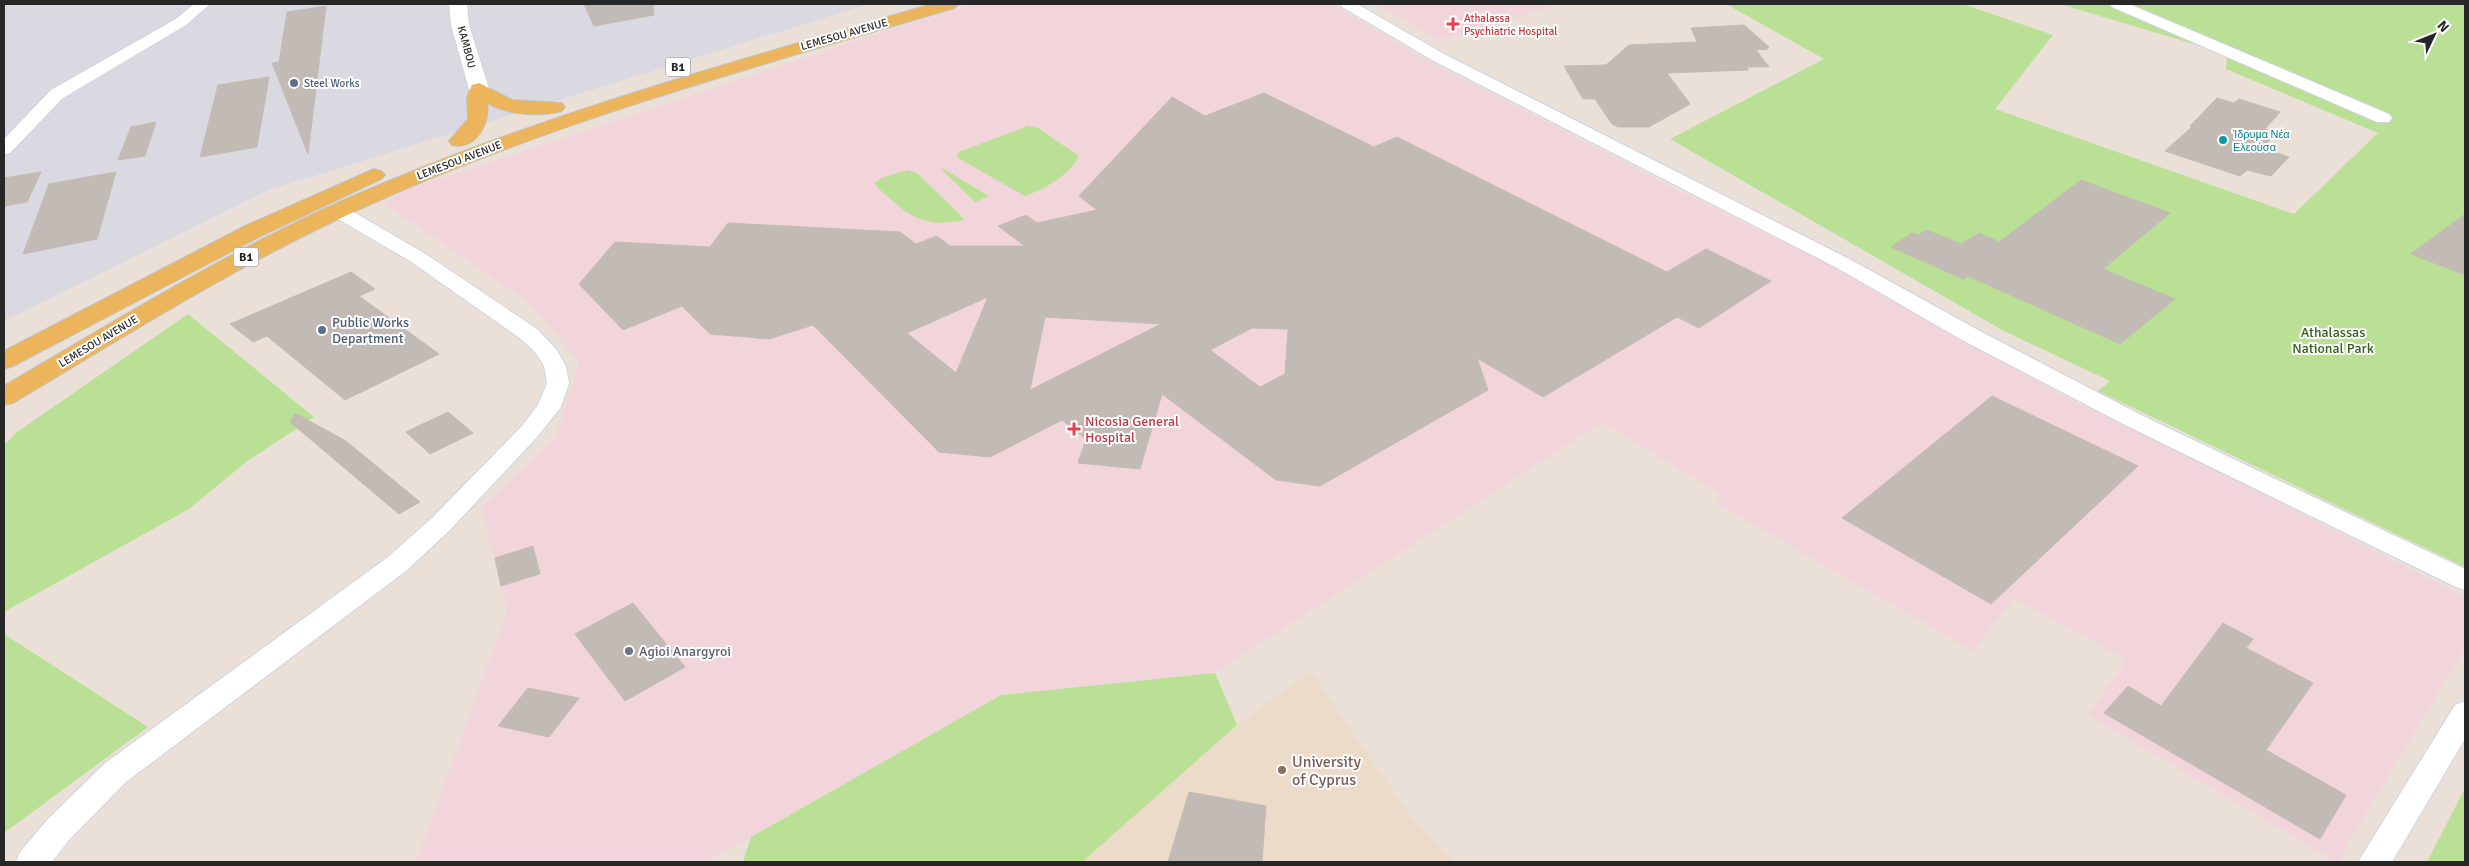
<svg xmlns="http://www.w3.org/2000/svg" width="2469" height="866" font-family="Signika,sans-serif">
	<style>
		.industrial { fill: #dad9e2 }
		.education { fill: #ebdbc8 }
		.medical { fill: #f1d5db }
		.green { fill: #b9e095 }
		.building { fill: #c2bab5; stroke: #c4bbb3; fill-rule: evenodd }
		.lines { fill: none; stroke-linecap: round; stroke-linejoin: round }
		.minor-casing { stroke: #ced4e0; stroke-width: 2 }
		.tertiary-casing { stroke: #ced4e0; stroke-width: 2 }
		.primary-casing { stroke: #c3c3c3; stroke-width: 2 }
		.minor { fill: #fff; fill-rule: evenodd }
		.tertiary { fill: #fff; fill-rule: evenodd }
		.primary { fill: #ecb55b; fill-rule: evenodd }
		.health-dot { fill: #e0444e; stroke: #fff; stroke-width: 2 }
		.service-dot { fill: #5c6f8a; stroke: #fff; stroke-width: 2 }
		.culture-dot { fill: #0f9aa8; stroke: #fff; stroke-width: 2 }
		.worship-dot { fill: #6b7280; stroke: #fff; stroke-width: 2 }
		.education-dot { fill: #8d6e63; stroke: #fff; stroke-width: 2 }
		.labels { text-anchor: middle; stroke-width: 4; stroke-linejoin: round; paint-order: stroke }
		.far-health-label { font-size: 11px; fill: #be3a42; stroke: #fff; text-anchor: start }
		.far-street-label { font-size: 11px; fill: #272727; stroke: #fff }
		.far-service-label { font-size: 11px; fill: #4e5e75; stroke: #fff; text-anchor: start }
		.far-culture-label { font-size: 11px; fill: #0d838f; stroke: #fff; text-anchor: start }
		.shield { fill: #fff; stroke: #686868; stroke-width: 1 }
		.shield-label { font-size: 12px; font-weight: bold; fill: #272727 }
		.service-label { font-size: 14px; fill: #4e5e75; stroke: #fff; text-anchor: start }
		.park-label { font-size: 14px; fill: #33601a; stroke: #fff }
		.health-label { font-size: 14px; fill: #be3a42; stroke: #fff; text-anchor: start }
		.worship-label { font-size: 14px; fill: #5b616d; stroke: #fff; text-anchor: start }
		.near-education-label { font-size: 16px; fill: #785e54; stroke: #fff; text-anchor: start }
	</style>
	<rect width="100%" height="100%" fill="#eae0d8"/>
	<path class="industrial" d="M4,4H869L269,190L4,321Z"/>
	<path class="education" d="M1311,672L1409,814L1454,862H1082L1237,725Z"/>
	<path class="medical" d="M974,4H1331L1419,56L1673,188L1835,267L2071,400L2197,460L2465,597V648L2337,862L2088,715L2127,660L2014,598L1973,651L1715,502L1721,494L1602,422L1215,673L1001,695L706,862H416L507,611L481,508L556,437L579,362L526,300L383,203L403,191L867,37Z
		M1375,4H1544L1551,7L1440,40Z"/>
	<path class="green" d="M1726,4H1963L2053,35L1995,109L2294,214L2378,133L2226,69L2227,54L2060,4H2465V567L2098,391L2110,381L2004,331L1670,139L1824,59Z
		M1028,126L1038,128L1079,156C1069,175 1045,189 1025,196L956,157L959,152Z
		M940,168H942L989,196L975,202Z
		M908,170L917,173L965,220C933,226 918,223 894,202C887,196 879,190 874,183L884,177Z
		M188,314L314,417L246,462L189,509L4,612V445L17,432Z
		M4,634L148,727L4,833Z
		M1215,673L1237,725L1082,862H743L751,837L1001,695Z
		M2465,788V862H2427Z"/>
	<path class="building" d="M584,4H653L654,15L594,26Z
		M326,6L308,154L272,63L279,62L287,12Z
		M1744,25L1769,47L1766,48L1768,49L1756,50L1769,67H1746L1749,70L1667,73L1690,104L1649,127H1618L1612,124L1595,99H1583L1564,66L1606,65L1629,45L1697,42L1691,28Z
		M269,77L257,147L200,157L218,85Z
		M1264,93L1374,147L1397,137L1667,272L1706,249L1771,281L1699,328L1677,317L1543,397L1477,358L1488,390L1320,486L1276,480L1162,394L1140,469L1078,463L1086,439L1062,420L990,457L939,452L813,325L769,339L710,334L682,306L623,330L579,284L615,242L710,247L728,223L900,232L916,244L937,236L950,246H1025L998,226L1026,215L1037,223L1097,210L1079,196L1172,97L1205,116ZM988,297L956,373L907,333ZM1045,317L1161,324L1030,390ZM1252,328L1288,329L1285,374L1260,387L1210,350Z
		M2217,98L2234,103L2239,99L2280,112L2265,129L2277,133L2262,148L2289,157L2271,176L2247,170L2240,176L2165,151L2192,127L2190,126Z
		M156,122L145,156L118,160L131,127Z
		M41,172L27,202L4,206V178Z
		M116,172L97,239L23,254L49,184Z
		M2081,180L2170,213L2103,269L2175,299L2120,344L1968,276L1963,279L1891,247L1912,233L1918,235L1927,230L1961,244L1979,233L1999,242Z
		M2465,214V275L2411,254Z
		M351,272L375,289L359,296L439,354L345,400L267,336L253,342L230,324Z
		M1992,396L2138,466L1991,604L1842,518Z
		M448,412L473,433L430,454L406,432Z
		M295,413L346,441L420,502L399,514L290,422Z
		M533,546L540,574L501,586L495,558Z
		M633,603L685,667L625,701L575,634Z
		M2223,623L2253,639L2246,648L2313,683L2266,750L2346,795L2320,839L2104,713L2128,686L2161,706Z
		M528,688L579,698L549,737L498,726Z
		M1189,792L1266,806L1262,862H1168Z"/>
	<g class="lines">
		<defs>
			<path id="minor" d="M194,4H210L186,25L63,98L10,153L4,154V139L51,90L176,19Z
				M1340,4H1357L1444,54L1853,261L1978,330L2143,416L2465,569V590L2456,587L2127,426L1962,340L1839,269L1432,60L1342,7Z
				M2110,4H2129L2389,114L2392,118L2389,122H2377L2112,7Z
				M338,205L345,207L424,253L537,329L556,349L566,366L569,383L561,407L538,436L450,530L406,571L126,782L69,840L52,862H16L20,852L47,820L104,764L388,557L432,518L522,426L538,405L547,383L544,366L536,353L521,339L410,261L331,215L328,211L331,207Z
				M2465,701V739L2392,862H2358L2455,705Z"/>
			<path id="tertiary" d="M449,4H467L469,25L489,89L486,93H472L469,89L451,25Z"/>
			<path id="primary" d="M932,4H958L955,8C754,67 551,122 360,209C239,264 127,335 13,403L4,405V386C116,320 227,252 346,199C535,116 734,62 932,4Z
				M479,83L512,100L562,103L565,107L562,111C539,117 508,115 487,103C491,123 475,151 452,145L449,141L468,119L467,97L472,85Z
				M374,169L381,171L385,175L381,179L261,236L13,366L4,369V351L245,226Z"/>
		</defs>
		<use href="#minor" class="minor-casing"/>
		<use href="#tertiary" class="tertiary-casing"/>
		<use href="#primary" class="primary-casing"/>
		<use href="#minor" class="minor"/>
		<use href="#tertiary" class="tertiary"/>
		<use href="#primary" class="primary"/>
	</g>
	<g class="health-dot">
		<path d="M1450.5 16.5h5v5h5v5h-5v5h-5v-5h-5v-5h5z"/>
		<path d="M1071.5 421.5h5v5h5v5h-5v5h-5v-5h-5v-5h5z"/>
	</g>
	<g class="service-dot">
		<circle cx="294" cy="83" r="5"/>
		<circle cx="322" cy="330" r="5"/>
	</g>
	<circle class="culture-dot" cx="2223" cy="140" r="5"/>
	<circle class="worship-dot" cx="629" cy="651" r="5"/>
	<circle class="education-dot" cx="1282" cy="770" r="5"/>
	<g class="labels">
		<g class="far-health-label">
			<text x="1464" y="22">Athalassa<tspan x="1464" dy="13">Psychiatric Hospital</tspan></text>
		</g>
		<g class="far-street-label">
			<text transform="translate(844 34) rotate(-16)" y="4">LEMESOU AVENUE</text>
			<text transform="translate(467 47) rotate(75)" y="4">KAMBOU</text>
			<text transform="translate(459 160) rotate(-21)" y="4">LEMESOU AVENUE</text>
			<text transform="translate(98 341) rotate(-31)" y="4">LEMESOU AVENUE</text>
		</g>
		<g class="far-service-label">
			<text x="304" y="87">Steel Works</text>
		</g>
		<g class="far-culture-label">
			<text x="2233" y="138">Ίδρυμα Νέα<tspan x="2233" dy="13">Ελεούσα</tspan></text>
		</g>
		<g class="shield">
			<rect x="665.5" y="57.5" width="25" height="19" rx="4"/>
			<rect x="233.5" y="247.5" width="25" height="19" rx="4"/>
		</g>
		<g class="shield-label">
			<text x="678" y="71">B1</text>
			<text x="246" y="261">B1</text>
		</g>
		<g class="service-label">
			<text x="332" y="327">Public Works<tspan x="332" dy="16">Department</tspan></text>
		</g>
		<g class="park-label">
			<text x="2333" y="337">Athalassas<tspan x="2333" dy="16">National Park</tspan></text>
		</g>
		<g class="health-label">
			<text x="1085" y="426">Nicosia General<tspan x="1085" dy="16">Hospital</tspan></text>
		</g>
		<g class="worship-label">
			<text x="639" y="656">Agioi Anargyroi</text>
		</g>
		<g class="near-education-label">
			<text x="1292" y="767">University<tspan x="1292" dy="18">of Cyprus</tspan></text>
		</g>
	</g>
	<rect width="2469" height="866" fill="none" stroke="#272727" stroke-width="10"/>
	<g transform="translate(2434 35) rotate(47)" stroke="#ffffff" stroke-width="4" paint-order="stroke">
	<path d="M0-4L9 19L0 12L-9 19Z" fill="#272727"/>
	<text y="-8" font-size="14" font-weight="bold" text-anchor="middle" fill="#272727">N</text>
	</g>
</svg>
